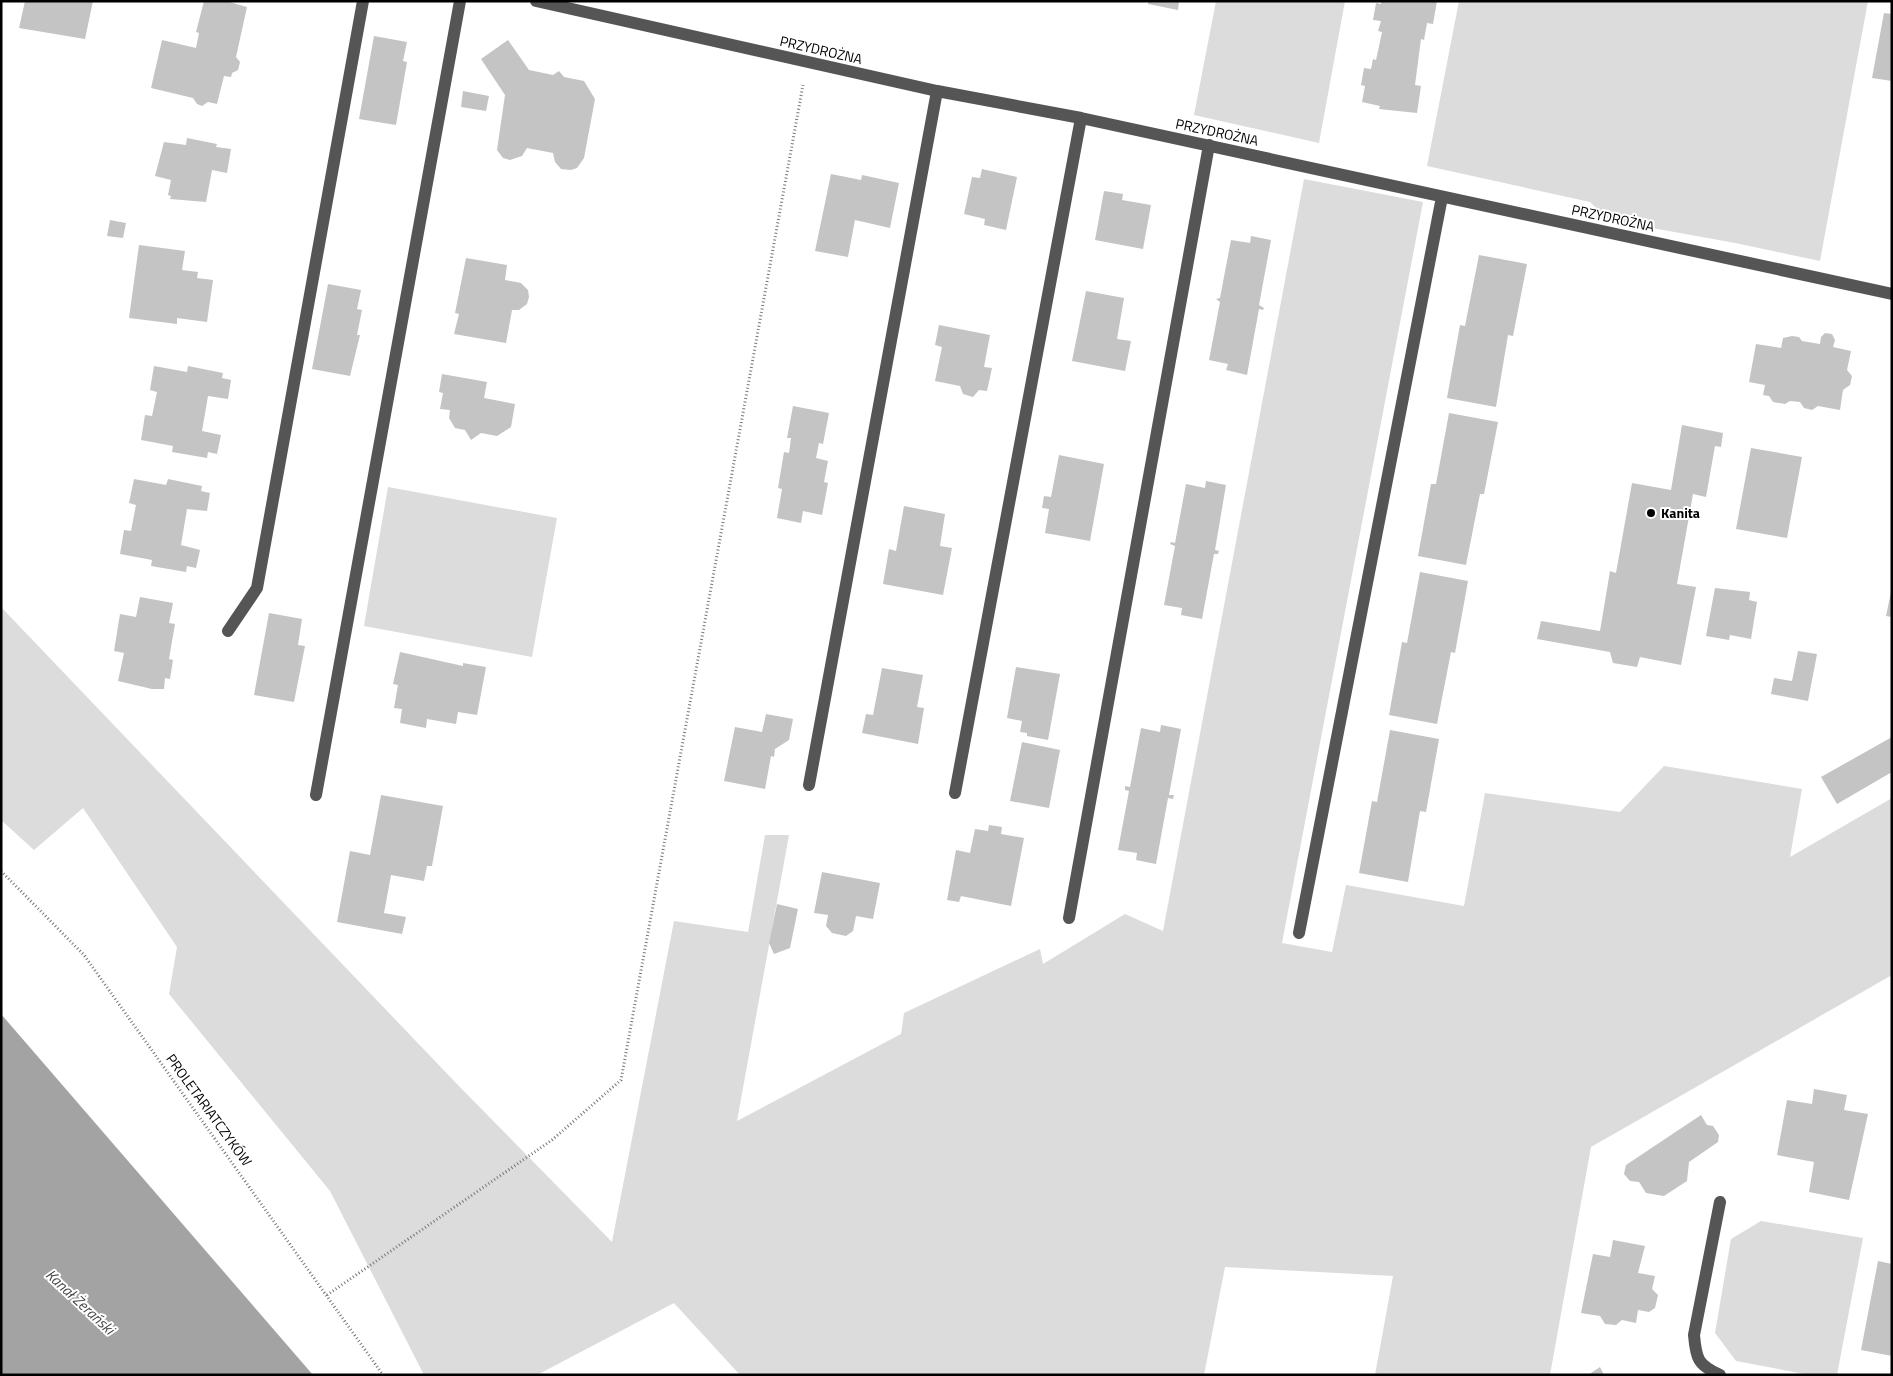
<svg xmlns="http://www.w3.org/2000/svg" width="1893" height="1376" font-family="'Titillium Web',sans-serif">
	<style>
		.green { fill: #dcdcdc }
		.water { fill: #a3a3a3 }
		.building { fill: #c4c4c4 }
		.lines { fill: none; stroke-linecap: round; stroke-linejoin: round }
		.path { stroke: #777; stroke-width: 3; stroke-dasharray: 1 2.5; stroke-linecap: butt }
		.minor { stroke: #555; stroke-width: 12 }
		.poi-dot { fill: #000; stroke: #fff; stroke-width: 2 }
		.labels { text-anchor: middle; stroke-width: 4; stroke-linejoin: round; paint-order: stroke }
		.street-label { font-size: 14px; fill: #000; stroke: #fff }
		.poi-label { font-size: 14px; font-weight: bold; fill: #000; stroke: #fff; text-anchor: start }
		.water-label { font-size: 15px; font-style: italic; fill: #444; stroke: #fff }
	</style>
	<rect width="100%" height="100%" fill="#fff"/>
	<path class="green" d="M1216,1H1345L1319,143L1194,115Z
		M1459,1H1868L1820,261L1735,243L1608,220L1590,202L1427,166Z
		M1304,179L1423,202L1282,943L1332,952L1346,885L1464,906L1485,793L1620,812L1664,766L1802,789L1790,857L1892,798V975L1591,1147L1550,1375H1375L1393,1276L1225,1267L1204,1375H740L674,1303L537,1375H424L330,1191L169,994L177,947L83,808L34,850L1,820V607L455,1082L612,1242L674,921L748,932L765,835H789L737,1121L901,1034L904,1013L1040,949L1043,964L1125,914L1163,931Z
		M388,487L557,518L532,657L364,626Z
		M1761,1221L1863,1238L1837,1375H1810L1736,1361L1715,1333L1731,1239Z"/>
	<path class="water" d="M1,1014L313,1375H1Z"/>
	<path class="building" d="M25,1H93L85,39L19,28Z
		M204,1H226L247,7L236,57L240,62L238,70L232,73L231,77L224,76L217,104L208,102L202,106L197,104L193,98L151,88L162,40L196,48L199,33L196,32Z
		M1148,1H1179L1178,10L1148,4Z
		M1381,1H1437L1433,24L1427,23L1424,40L1421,39L1415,85L1421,86L1417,113L1379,109L1380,106L1362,102L1365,86L1361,85L1364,68L1371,69L1373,59L1376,60L1382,32L1378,31L1381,21L1373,20L1376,3L1381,4Z
		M1884,13L1892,14V81L1872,78Z
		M374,36L407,42L403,61L407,62L396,125L359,119Z
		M508,40L529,70L553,75L559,71L564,77L584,81L595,99L584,158L577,168L571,170L561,169L555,162L553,153L527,148L522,156L510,160L503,158L497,150L505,95L481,59Z
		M463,91L489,96L486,111L461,107Z
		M187,138L217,144L216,147L231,149L227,173L212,170L206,202L170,199L171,196L168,195L171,180L155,176L164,142L186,145Z
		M982,169L1017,177L1006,230L984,225L985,219L964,214L972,177L980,178Z
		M831,174L861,180L862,175L899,183L890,228L855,220L848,257L815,251Z
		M1104,191L1123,194L1122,200L1151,205L1143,249L1095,240Z
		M110,220L126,223L123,238L107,236Z
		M1251,236L1271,240L1259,305L1264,308L1263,310L1259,309L1247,375L1226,370L1228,364L1209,360L1220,302L1216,299L1220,298L1231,240L1250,243Z
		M139,245L185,251L182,270L198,272L197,278L213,280L207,322L177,318V324L129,318Z
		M1479,255L1527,264L1513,336L1508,335L1496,407L1447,398L1460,325L1465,326Z
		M466,258L507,265L505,280L521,283L528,290L529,297L527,304L519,310H512L506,343L454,334L459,314L455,313Z
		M328,284L361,290L357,309L362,310L357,335H360L350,376L312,369Z
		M1086,291L1124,298L1117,339L1131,341L1125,371L1072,361Z
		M939,325L990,335L984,367L992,368L987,391L979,390L973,397L963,394L960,386L935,381L942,347L935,345Z
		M1825,333L1832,334L1835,340L1833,347L1851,351L1847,370L1852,376L1850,385L1843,390L1840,410L1818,406L1812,410L1804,408L1800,402L1790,401L1785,404L1773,402L1769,396L1763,395L1765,385L1749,382L1756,344L1781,348L1783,338L1792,336L1799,337L1802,341L1820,344L1821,337Z
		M154,366L187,372L188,366L223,373L222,378L231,380L228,399L208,396L202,431L221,435L217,454L208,452L207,458L172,452L173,446L141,440L145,415L152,416L157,392L150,390Z
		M442,374L487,382L484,398L515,404L511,427L497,436L481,433L471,440L465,430L455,428L449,418L450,410L440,409L443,393L439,392Z
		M793,406L829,413L823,444L819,443L816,458L828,461L824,482L828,483L822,515L803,511L801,523L777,518L782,489L778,488L784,452L789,453L791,438H787Z
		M1449,413L1498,422L1484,494H1480L1466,565L1418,556L1431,484H1436Z
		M1682,425L1723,433L1721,447L1715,446L1706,497L1693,494L1677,584L1696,587L1681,665L1640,657L1637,667L1613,663L1610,652L1537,639L1541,621L1600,631L1610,571L1616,573L1632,483L1671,490Z
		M1751,448L1802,457L1787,538L1736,529Z
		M1059,455L1104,464L1090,541L1045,533L1049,509L1042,508L1044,496L1051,497Z
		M134,479L166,485L168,479L202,486L201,491L210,493L207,511L187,509L181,545L200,550L196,568L187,566L186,572L151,566L152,560L120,554L124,530L131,531L136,505L129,503Z
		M1206,481L1226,485L1215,550L1219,551L1218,554H1214L1202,619L1181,615L1182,608L1164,605L1175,546L1170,544L1171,542L1175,543L1186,484L1205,488Z
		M904,506L945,514L940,546L952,548L943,595L883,584L889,549L896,551Z
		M1420,572L1468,581L1455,653L1451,652L1437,724L1389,715L1402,642L1407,643Z
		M1715,588L1750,592L1749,600L1757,602L1751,639L1730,635L1729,640L1706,636Z
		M1891,592H1892V617L1886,616Z
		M140,597L173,603L169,623L175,624L169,659L173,660L170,679L165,678L164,689H152L118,681L124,653L114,651L120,614L136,617Z
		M269,613L302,619L298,645L305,646L294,702L254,695Z
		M1798,651L1817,654L1808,701L1771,694L1774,678L1792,681Z
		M400,652L463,666V663L486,667L477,715L458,712L456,724L427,719L426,728L400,723L402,709L394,708L398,685L393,684Z
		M1016,667L1060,674L1048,740L1027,736V733L1020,732L1022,721L1007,718Z
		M882,668L923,675L917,707L924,708L918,744L862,733L866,714L873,715Z
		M766,714L793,719L789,740L775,749L774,757L771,756L765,789L724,781L735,727L762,732Z
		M1161,725L1181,729L1169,795H1174L1173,799L1168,798L1156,864L1136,860L1137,853L1118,850L1129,791L1125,790V786L1130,787L1141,728L1160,732Z
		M1390,730L1439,739L1426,812L1420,811L1408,882L1359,873L1372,801L1377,802Z
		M1892,737V772L1837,804L1821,777Z
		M1022,742L1060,750L1049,808L1010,801Z
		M381,795L443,806L432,866H427L424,881L391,875L384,913L406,917L402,934L337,922L350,851L370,855Z
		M989,825L1002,827L1001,834L1024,838L1011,906L961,896L959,902L947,900L956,850L970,853L975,829L988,831Z
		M822,872L880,883L873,919L856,916L853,931L846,936L832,933L826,926L828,915L814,913Z
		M777,904L798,909L790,948L774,954L769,943Z
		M1814,1089L1847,1095L1844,1110L1868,1114L1849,1200L1809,1192L1814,1162L1777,1155L1787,1100L1812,1104Z
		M1701,1115L1707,1125L1713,1126L1719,1135L1718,1142L1689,1162L1687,1181L1664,1196L1646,1193L1639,1182L1630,1181L1624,1174L1626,1165Z
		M1613,1240L1645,1246L1638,1273L1655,1276L1652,1289L1658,1295L1655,1308L1649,1312L1638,1310L1636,1323L1622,1320L1616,1325L1605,1324L1600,1316L1581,1313L1593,1254L1610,1257Z
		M1878,1261L1892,1264V1356L1861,1350Z
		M1600,1367L1604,1375H1588Z"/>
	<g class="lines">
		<path class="path" d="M1,871L84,955L383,1375
			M327,1295L552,1140L621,1080L803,85"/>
		<path class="minor" d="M536,1L937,91L1081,118L1892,294
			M228,631L257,588L363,1
			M809,785L937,91
			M955,793L1081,118
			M316,795L460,1
			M1069,918L1209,145
			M1299,933L1442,197
			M1720,1202L1694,1335C1696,1359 1698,1365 1720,1375"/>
	</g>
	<circle class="poi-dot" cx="1651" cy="513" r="5"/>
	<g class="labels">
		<g class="street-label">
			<text transform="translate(821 50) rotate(13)" y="5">PRZYDROŻNA</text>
			<text transform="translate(1217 132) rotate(12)" y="5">PRZYDROŻNA</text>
			<text transform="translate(1613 218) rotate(12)" y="5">PRZYDROŻNA</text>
			<text transform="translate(209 1110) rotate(54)" y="5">PROLETARIATCZYKÓW</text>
		</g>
		<g class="poi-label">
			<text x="1661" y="518">Kanita</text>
		</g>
		<g class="water-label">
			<text transform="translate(80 1302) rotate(43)" y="5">Kanał Żerański</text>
		</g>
	</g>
	<rect width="1893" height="1376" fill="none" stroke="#000000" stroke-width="5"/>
</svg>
